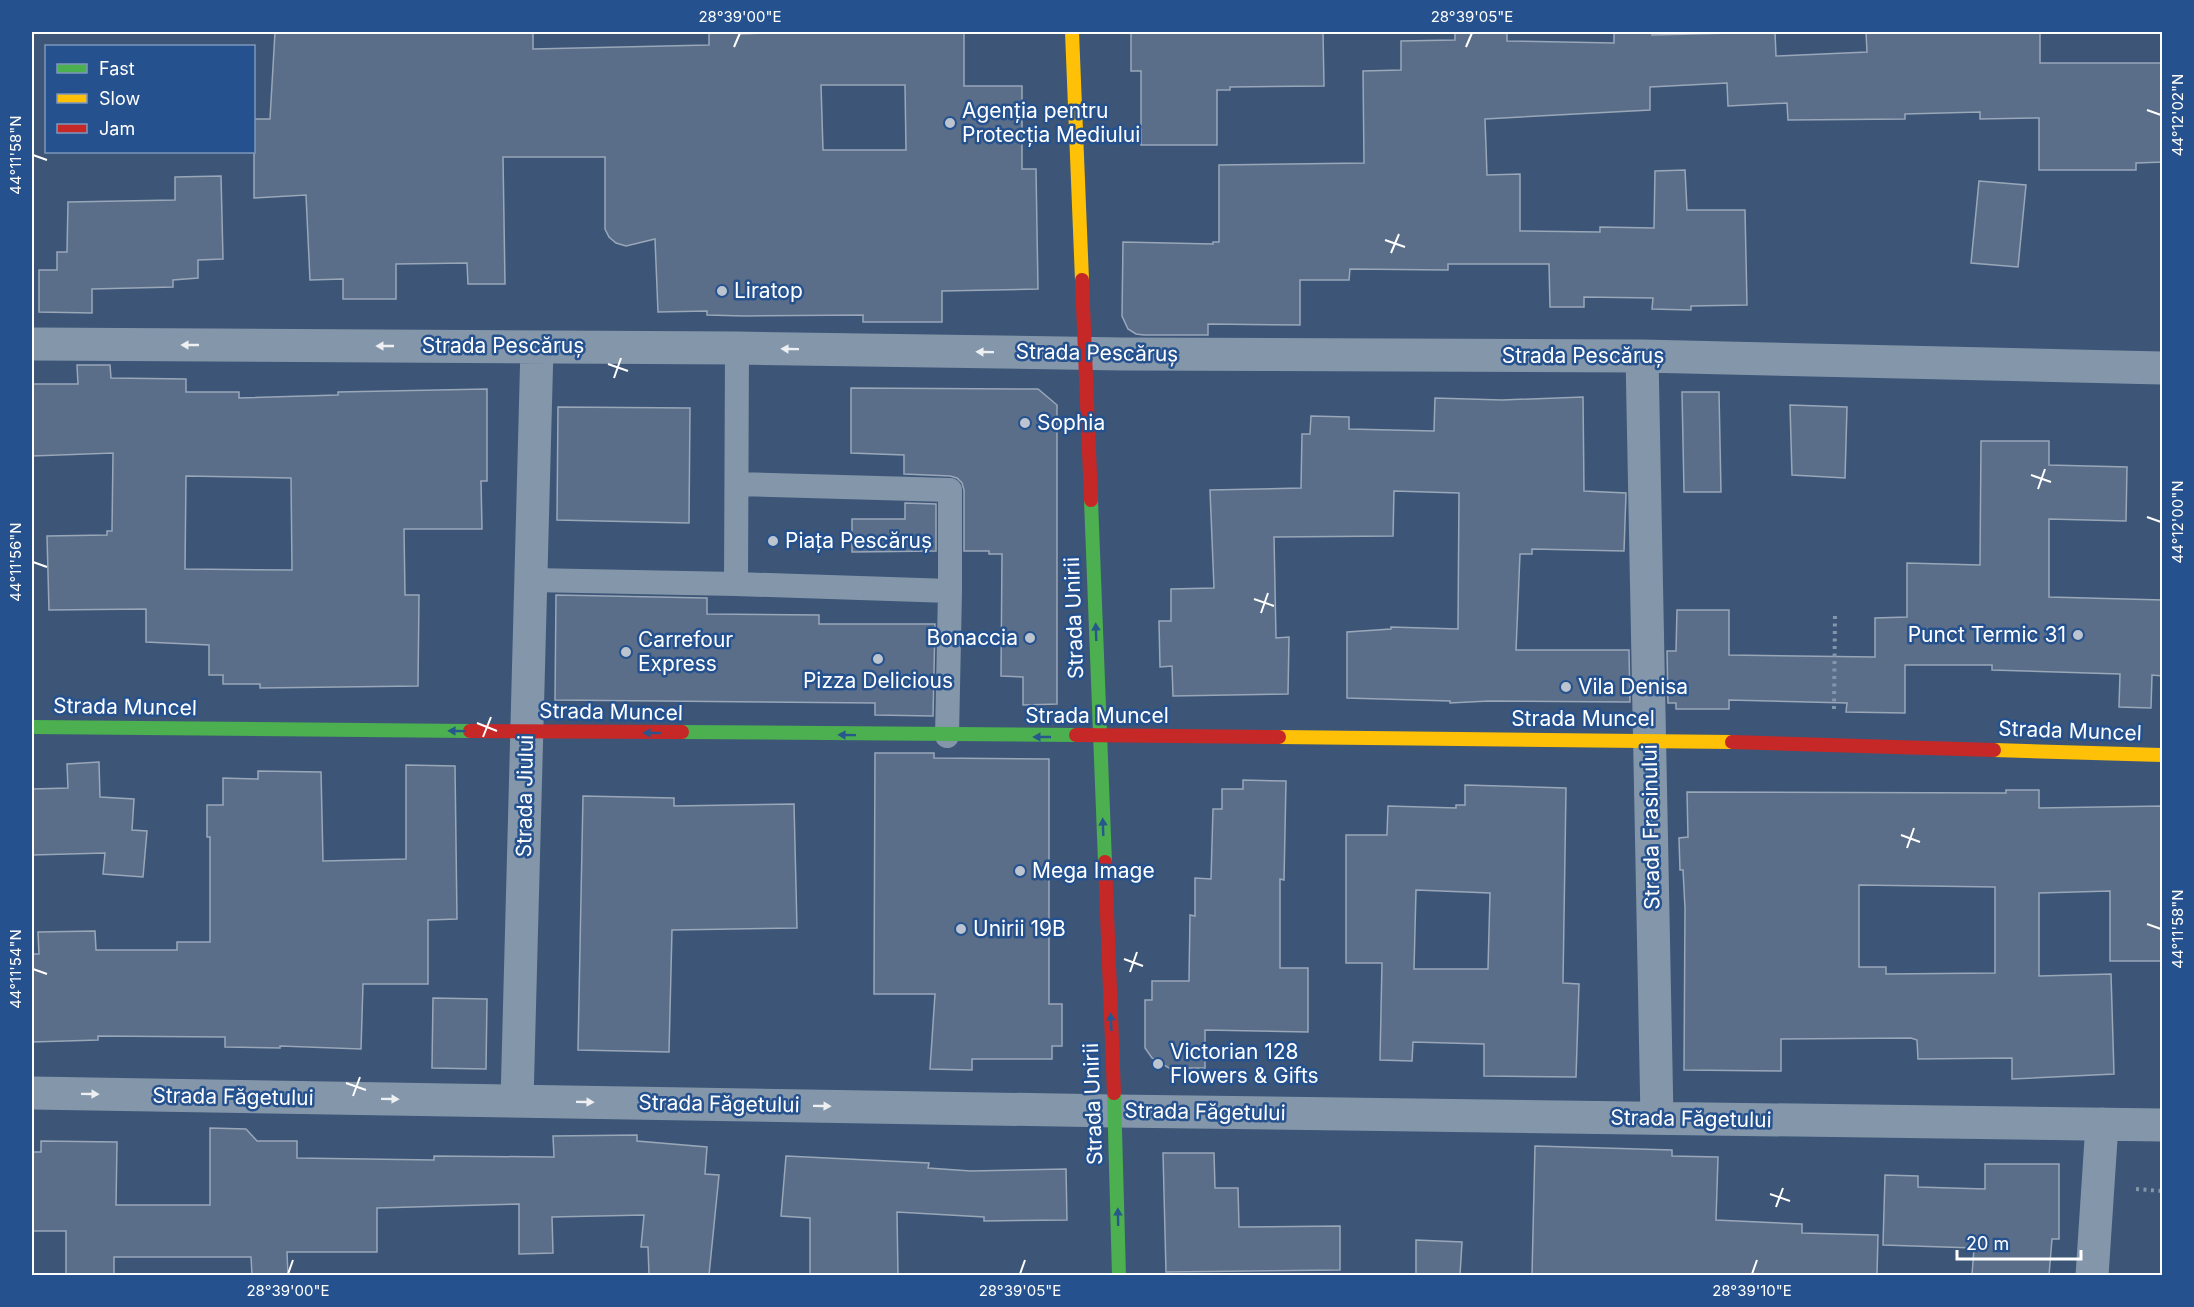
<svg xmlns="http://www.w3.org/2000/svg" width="2194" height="1307" font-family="Inter,sans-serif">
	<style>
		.building { fill: #5a6e89; stroke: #99a7b9; stroke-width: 1.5; fill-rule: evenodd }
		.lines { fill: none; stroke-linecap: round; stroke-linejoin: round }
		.path { stroke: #8496aa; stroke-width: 4; stroke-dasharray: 3 4.5; stroke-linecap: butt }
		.lane { stroke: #8496aa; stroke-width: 24 }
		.street { stroke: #8496aa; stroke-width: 33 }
		.fast { stroke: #4caf50; stroke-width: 14 }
		.slow { stroke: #ffc107; stroke-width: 14 }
		.jam { stroke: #c62828; stroke-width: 14 }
		.oneway { fill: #edeff2 }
		.oneway2 { fill: #27578c }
		.ticks { fill: none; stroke: #fff; stroke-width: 2 }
		.poi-dot { fill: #bbc4cf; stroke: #25528f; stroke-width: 2 }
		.labels { text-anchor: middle; stroke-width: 5; stroke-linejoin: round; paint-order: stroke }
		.poi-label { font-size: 21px; fill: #fff; stroke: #25528f; text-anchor: start }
		.street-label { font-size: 21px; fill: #fff; stroke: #25528f }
		.neatline { fill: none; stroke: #fff; stroke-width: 2 }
		.ticks-label { font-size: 15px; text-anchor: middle; fill: #fff }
	</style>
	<rect width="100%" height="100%" fill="#3d5677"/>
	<path class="building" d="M275,32H533V49L709,45V32H741V34L787,32H964V86H1022V169H1036L1038,289L942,291V322H863V315L745,316L707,315V311L658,312L655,239L626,246L616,243L609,237L605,229V157H503L505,284H468L467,263L396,264V299H343V279L310,280L306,195L254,198V119H270ZM821,85H905L906,150H823Z
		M1131,32H1323L1324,86L1230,87V90H1217V145H1141V71H1131Z
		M1455,32H1507V41L1614,43V32H1652V35L1775,32L1776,56L1867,52L1866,32L2040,33V63H2163V162L2136,163V170H2039V118L1980,119V112L1905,114V119L1788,120L1787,103L1728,106L1727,83L1650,87V110L1485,119L1487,175L1520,174V231L1600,232V227L1654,228L1655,171L1685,170L1687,210H1745L1747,305L1691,306V310L1652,309L1653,298L1584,297V307H1550L1549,264H1448V270L1350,269L1349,280H1300V325L1208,324V335H1144L1136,334L1128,329L1122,316L1123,242L1213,244V242H1219V165L1364,163L1363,71L1401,70V41L1455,40Z
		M221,176L223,259L198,260V278L173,280V287L92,289V313L39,312V270H57V252H67L68,202L175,200V177Z
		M1979,181L2026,185L2018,267L1971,263Z
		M77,365H110L111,378L186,379V392H239V398L338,395V392L487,389V481H481L482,529H404L405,595H419L418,686L260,688V684H223V675H209V645L146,642V609L49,610L47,536L107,535V531H112L113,453L32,456V384H78ZM186,476L291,478L292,570L185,569Z
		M851,388L1038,389L1057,405V704L1023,705V677L1001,676L1002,554H989V551H964V490L962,483L957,478L950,476L904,474V455L851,453Z
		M1682,392H1719L1721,492H1684Z
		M1583,397L1584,491L1626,493L1624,551L1532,549V554H1520L1516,650H1629L1630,702L1489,701L1450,703V701L1347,698V632L1391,629V627L1458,629L1459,493L1394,491L1393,536L1274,537L1276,638L1289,637L1288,694L1173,696L1172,666L1160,667L1159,621H1171V589L1214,588L1210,490L1301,488L1302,434H1310L1311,416L1349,417V429L1434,431L1435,398L1502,400Z
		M1790,405L1847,407L1845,478L1792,475Z
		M558,407L690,408L689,523L557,520Z
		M1981,441H2049V465L2127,467L2126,521L2049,519V597L2163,600V676L2152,675L2151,708L2119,707L2120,674L1992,670V665H1905V713L1846,712L1847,703L1729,700V709H1676V703H1668L1667,651H1676L1677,610H1729V655L1875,657V618L1907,617V563L1980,565Z
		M905,503L936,504V551L852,552V519H905Z
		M556,595L707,598V614L819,615V624H935L933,716L875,715V703L555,700Z
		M875,753H934V758L1049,759V1004H1062V1046H1052V1059H972V1070L930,1069L935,994H874Z
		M99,762L100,797L134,799L132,830L147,831L143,877L103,874L105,853L32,855V789L68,788L67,764Z
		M406,765L455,766L457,919L428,920V984H363L361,1049L280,1046V1048L225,1047V1037L98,1036V1040L32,1042V954H39L38,932L95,931L96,950H177V942H210V837H207V805H223V778L258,779V771L321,772L323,861L406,859Z
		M1243,780L1286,781L1284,880L1280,879V968H1308V1032L1205,1030V1068H1169L1152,1058L1145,1048V1000H1152V981H1189L1190,915L1195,916V878L1211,879L1213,809H1222V789H1243Z
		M1465,785L1566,788L1563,983L1579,984L1576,1077L1484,1076V1044L1413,1042L1412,1061L1380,1060L1382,963H1346V835H1387L1388,806L1456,808V805H1465ZM1416,890L1490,893L1488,969H1414Z
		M2006,790H2039V808L2163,806V961H2110V891L2039,893V976L2111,974L2114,1074L2012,1079V1058L1918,1059L1917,1040L1911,1038L1781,1039V1071L1684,1070L1685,908L1683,870H1680L1679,838L1688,837L1687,792L2006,793ZM1859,885L1995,887V973L1886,974V967H1859Z
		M583,796L674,798V806L794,804L797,928L672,930L669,1052L578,1050Z
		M433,998L487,999L486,1069L432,1068Z
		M210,1128L246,1129L257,1141H297V1158L434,1160V1156L554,1157L553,1136L637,1135V1141L707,1147L705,1174L719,1175L709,1275H649L648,1247H641L644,1215L552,1217L553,1253L519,1254V1204L377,1208V1252H287L288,1275H252L251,1257H114V1275H66V1231H32V1152H41V1141L117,1142L116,1205H210Z
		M1535,1146L1672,1150V1156L1718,1157L1716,1220L1802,1224V1233L1878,1235L1877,1275H1532Z
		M1163,1153H1214L1215,1188H1238L1239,1227L1340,1226V1270L1166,1272Z
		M786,1156L929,1163L928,1168L971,1171L1066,1169L1067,1220L984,1221V1217L897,1212L898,1275H810V1218L781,1216Z
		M1985,1164H2059V1239H2052L2049,1275H1972L1974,1248L1883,1245L1885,1175L1918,1176V1187L1985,1189Z
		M1416,1240L1462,1242L1460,1275H1416Z"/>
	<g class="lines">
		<path class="path" d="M1834,709L1835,613
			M2136,1189L2162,1191"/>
		<path class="lane" d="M737,484L950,490V591
			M531,580L736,584L737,348
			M736,584L950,591L947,736"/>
		<path class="street" d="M32,344L737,348L1123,354L1642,356L2162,368
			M1642,356L1657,1118
			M32,1093L1115,1111L2162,1125
			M517,1101L537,347
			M2092,1276L2102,1124"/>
		<path class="fast" d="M1091,500L1105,862
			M32,727L470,731
			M682,732L1076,735
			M1114,1093L1119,1276"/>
		<path class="slow" d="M1072,32L1082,280
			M1279,737L1732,742
			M1994,750L2162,755"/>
		<path class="jam" d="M1082,280L1091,500
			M470,731L682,732
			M1076,735L1279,737
			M1732,742L1994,750
			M1105,862L1114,1093"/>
	</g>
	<defs><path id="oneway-solid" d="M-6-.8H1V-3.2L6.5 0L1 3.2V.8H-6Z" transform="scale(1.5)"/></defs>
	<g class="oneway">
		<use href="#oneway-solid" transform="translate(190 345) rotate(-180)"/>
		<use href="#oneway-solid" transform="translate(385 346) rotate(-180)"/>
		<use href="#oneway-solid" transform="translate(790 349) rotate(-179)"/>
		<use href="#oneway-solid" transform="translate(985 352) rotate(-179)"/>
		<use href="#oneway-solid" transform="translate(90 1094) rotate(1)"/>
		<use href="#oneway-solid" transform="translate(390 1099) rotate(1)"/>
		<use href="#oneway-solid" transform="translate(585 1102) rotate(1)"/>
		<use href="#oneway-solid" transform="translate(822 1106) rotate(1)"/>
	</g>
	<g class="oneway2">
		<use href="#oneway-solid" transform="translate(1096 632) rotate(-92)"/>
		<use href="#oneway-solid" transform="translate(457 731) rotate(-179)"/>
		<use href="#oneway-solid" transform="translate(652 733) rotate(-179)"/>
		<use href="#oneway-solid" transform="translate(847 735) rotate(-179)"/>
		<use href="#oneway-solid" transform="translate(1042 737) rotate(-180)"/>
		<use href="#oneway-solid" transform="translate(1103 827) rotate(-92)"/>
		<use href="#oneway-solid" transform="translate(1111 1022) rotate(-93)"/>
		<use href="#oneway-solid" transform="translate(1118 1217) rotate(-91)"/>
	</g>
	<path class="ticks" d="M734,47L740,33M1466,47L1472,33M2147,110L2161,115M33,155L47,160M1385,240L1405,247M1391,253L1399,234M608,364L628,371M614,378L621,358M2031,475L2051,482M2038,489L2045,469M2147,517L2161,522M33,562L47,567M1254,599L1274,606M1261,613L1268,593M477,723L497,731M483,737L491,717M1901,835L1920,842M1907,848L1914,828M2147,924L2161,929M1124,959L1143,966M33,969L47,974M1130,972L1137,952M346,1083L366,1090M353,1096L360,1077M1770,1194L1790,1201M1776,1207L1783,1188M288,1274L293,1260M1020,1274L1025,1260M1752,1274L1757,1260"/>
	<g class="poi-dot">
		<circle cx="950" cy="123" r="6"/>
		<circle cx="722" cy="291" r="6"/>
		<circle cx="1025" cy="423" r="6"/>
		<circle cx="773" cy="541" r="6"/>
		<circle cx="2078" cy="635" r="6"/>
		<circle cx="1030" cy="638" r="6"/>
		<circle cx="626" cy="652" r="6"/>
		<circle cx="878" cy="659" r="6"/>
		<circle cx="1566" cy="687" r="6"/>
		<circle cx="1020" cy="871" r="6"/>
		<circle cx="961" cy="929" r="6"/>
		<circle cx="1158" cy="1064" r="6"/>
	</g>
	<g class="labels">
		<g class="poi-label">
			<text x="962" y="118">Agenția pentru<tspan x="962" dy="24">Protecția Mediului</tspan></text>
			<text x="734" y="298">Liratop</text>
			<text x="1037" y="430">Sophia</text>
			<text x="785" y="548">Piața Pescăruș</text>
			<text x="2066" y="642" text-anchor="end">Punct Termic 31</text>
			<text x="1018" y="645" text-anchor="end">Bonaccia</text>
			<text x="638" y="647">Carrefour<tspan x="638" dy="24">Express</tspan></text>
			<text x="878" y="688" text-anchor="middle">Pizza Delicious</text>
			<text x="1578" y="694">Vila Denisa</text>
			<text x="1032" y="878">Mega Image</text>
			<text x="973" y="936">Unirii 19B</text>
			<text x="1170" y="1059">Victorian 128<tspan x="1170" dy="24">Flowers &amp; Gifts</tspan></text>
		</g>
		<g class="street-label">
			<text x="503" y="353">Strada Pescăruș</text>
			<text transform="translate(1097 353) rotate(1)" y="7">Strada Pescăruș</text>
			<text x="1583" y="363">Strada Pescăruș</text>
			<text transform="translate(1074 618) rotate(-92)" y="7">Strada Unirii</text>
			<text transform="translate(125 707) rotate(1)" y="7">Strada Muncel</text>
			<text transform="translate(611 712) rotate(1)" y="7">Strada Muncel</text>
			<text x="1097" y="723">Strada Muncel</text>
			<text x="1583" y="726">Strada Muncel</text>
			<text transform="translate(2070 731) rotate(2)" y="7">Strada Muncel</text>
			<text transform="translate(525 796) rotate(-89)" y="7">Strada Jiului</text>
			<text transform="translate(1651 827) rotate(-91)" y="7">Strada Frasinului</text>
			<text transform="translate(233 1097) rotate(1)" y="7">Strada Făgetului</text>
			<text transform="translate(719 1104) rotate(1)" y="7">Strada Făgetului</text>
			<text transform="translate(1093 1104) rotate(-92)" y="7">Strada Unirii</text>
			<text transform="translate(1205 1112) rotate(1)" y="7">Strada Făgetului</text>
			<text transform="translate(1691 1119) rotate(1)" y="7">Strada Făgetului</text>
		</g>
	</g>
	<rect width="2194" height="1307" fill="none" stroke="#25528f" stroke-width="66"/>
	<rect x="45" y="45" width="210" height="108" fill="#25528f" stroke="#7c97bc" stroke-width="1.5"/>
	<rect x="57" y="64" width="30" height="9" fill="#4caf50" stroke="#7c97bc" stroke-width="1.5"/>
	<text x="99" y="75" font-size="18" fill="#ffffff">Fast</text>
	<rect x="57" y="94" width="30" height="9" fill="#ffc107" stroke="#7c97bc" stroke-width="1.5"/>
	<text x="99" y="105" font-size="18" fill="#ffffff">Slow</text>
	<rect x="57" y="124" width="30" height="9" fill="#c62828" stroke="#7c97bc" stroke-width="1.5"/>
	<text x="99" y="135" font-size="18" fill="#ffffff">Jam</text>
	<path d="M1957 1250v9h124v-9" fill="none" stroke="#ffffff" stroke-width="3"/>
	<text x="1966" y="1250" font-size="18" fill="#ffffff" stroke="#25528f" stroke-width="4.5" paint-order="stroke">20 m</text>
	<rect x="33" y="33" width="2128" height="1241" class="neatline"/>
	<g class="ticks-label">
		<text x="740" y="22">28°39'00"E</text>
		<text x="1472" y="22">28°39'05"E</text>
		<text transform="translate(2178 115) rotate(-90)" y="5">44°12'02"N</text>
		<text transform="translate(16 155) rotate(-90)" y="5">44°11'58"N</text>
		<text transform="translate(2178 522) rotate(-90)" y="5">44°12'00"N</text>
		<text transform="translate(16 562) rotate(-90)" y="5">44°11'56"N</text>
		<text transform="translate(2178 929) rotate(-90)" y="5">44°11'58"N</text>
		<text transform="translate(16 969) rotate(-90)" y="5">44°11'54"N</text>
		<text x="288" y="1296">28°39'00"E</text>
		<text x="1020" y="1296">28°39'05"E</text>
		<text x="1752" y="1296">28°39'10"E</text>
	</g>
</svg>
